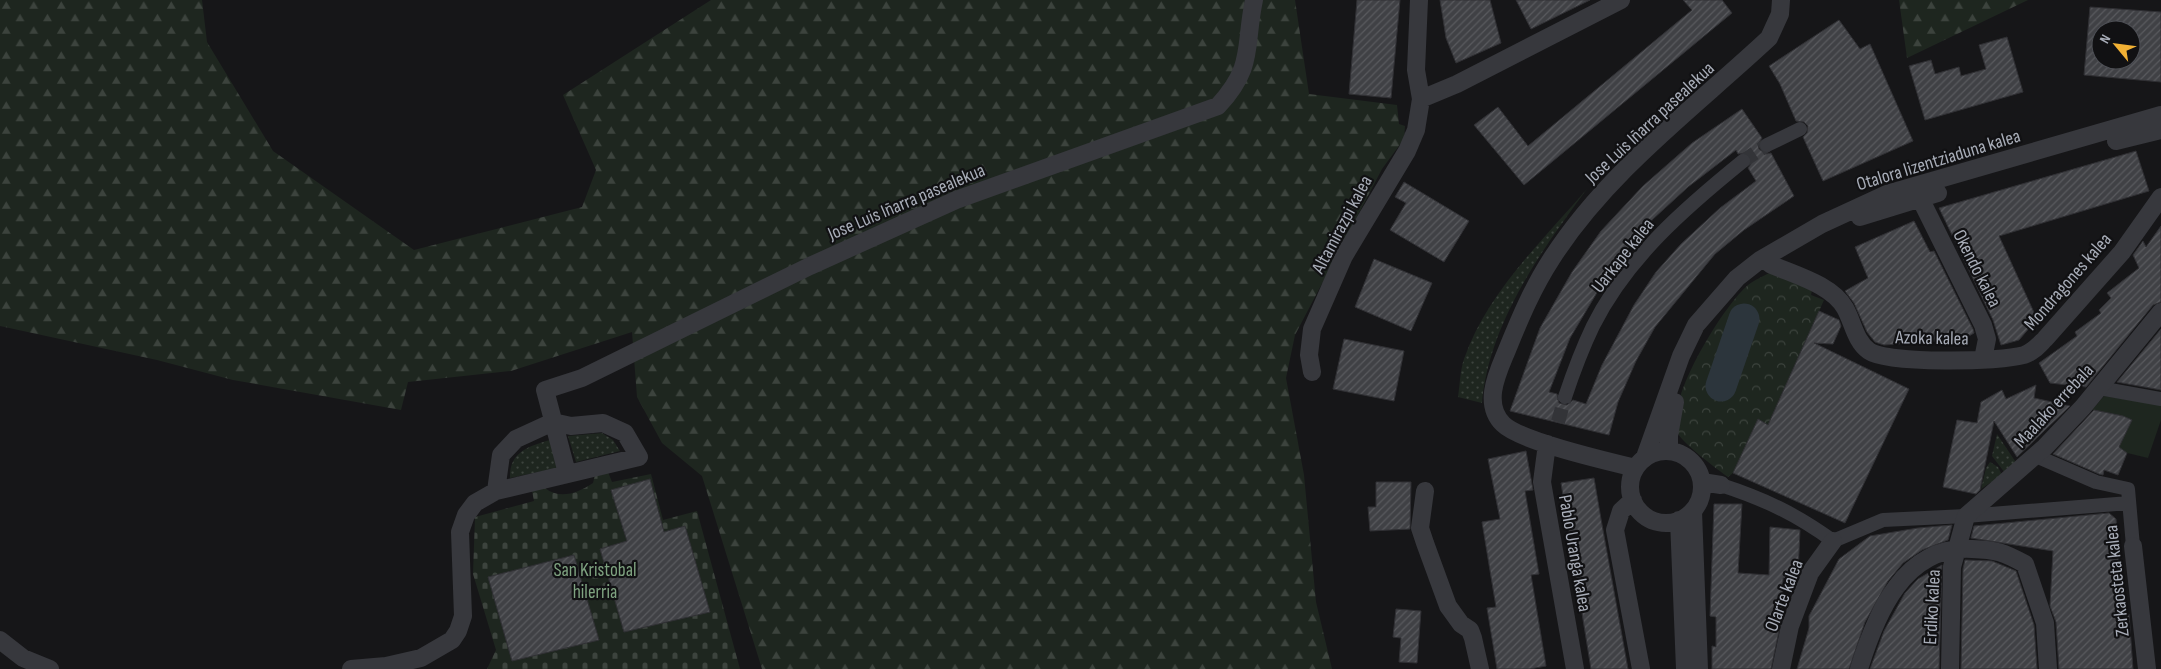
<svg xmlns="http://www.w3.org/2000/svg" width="2161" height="669" font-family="'Sofia Sans Condensed',sans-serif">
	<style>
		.grass { fill: #1e261f }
		.forest { fill: url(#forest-firs) }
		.cemetery { fill: url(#cemetery-stones) }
		.park { fill: url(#park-crowns) }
		.garden { fill: url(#garden-dots) }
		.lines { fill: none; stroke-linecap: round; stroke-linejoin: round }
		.river { stroke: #2c353c; stroke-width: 31 }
		.building { fill: url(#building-hatch); stroke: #303034; fill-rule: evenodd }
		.pedestrian-tunnel { stroke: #333438; stroke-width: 14; stroke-dasharray: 14 7; stroke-linecap: butt }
		.pedestrian { stroke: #37383d; stroke-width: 14 }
		.minor { stroke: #37383d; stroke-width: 18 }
		.labels { text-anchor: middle; stroke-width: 4.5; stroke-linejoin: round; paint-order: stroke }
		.street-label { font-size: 19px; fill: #a8adb8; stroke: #111113 }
		.park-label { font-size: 19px; fill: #7fa381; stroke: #111113 }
	</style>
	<defs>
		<pattern id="forest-firs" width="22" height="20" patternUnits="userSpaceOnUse" patternTransform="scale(1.25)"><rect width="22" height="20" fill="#1e261f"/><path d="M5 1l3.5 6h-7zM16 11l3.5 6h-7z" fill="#3c433d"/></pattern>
		<pattern id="cemetery-stones" width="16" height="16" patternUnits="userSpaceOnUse" patternTransform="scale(1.25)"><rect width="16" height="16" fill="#1e261f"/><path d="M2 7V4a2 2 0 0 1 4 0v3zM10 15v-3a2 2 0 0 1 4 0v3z" fill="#3c433d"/></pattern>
		<pattern id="park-crowns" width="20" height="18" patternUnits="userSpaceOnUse" patternTransform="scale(1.25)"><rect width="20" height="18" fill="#1e261f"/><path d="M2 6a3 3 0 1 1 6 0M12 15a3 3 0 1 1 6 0" fill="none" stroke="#3c433d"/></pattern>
		<pattern id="garden-dots" width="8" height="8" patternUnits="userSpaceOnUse" patternTransform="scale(1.25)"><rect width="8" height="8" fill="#1e261f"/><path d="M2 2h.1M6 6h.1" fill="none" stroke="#3c433d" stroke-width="1.8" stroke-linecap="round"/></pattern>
		<pattern id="building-hatch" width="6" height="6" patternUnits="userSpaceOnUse" patternTransform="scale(1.25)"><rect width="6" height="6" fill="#404145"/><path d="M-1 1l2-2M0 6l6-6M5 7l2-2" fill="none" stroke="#595a5e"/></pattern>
	</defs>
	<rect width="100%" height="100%" fill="#161618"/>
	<path class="grass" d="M2104,396L2161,405V420L2148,458L2127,453L2119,447L2123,416L2092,410Z"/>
	<path class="forest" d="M0,0H202L207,42L273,151L414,250L582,207L596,170L563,95L711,0H1295L1309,94L1397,105L1399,124L1405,126L1404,139L1382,169L1295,335L1286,378L1304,475L1316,602L1332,669H762L702,476L662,443L637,397L632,332L511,371L408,382L401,410L233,380L157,360L0,326Z
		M1899,0H2106H2028L1907,58Z"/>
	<path class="cemetery" d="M608,472L612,482L651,474L663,520L697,511L740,669H487L496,650L473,574L475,517L534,501L532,491L545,488C560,500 578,493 593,483L595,475Z"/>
	<path class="park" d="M1771,272L1812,290L1811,295L1824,300L1768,425L1758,420L1733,473L1728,477C1718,470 1681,442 1677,432C1665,401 1723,306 1748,285C1754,280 1764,276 1771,272Z"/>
	<path class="garden" d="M1587,189C1541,251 1489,323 1482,403L1458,397C1460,384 1460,371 1464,359C1487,293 1542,241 1587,189Z
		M602,433L613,440L620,451L576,462L568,436Z
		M1997,434L2017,464L2005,473L1992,456Z
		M550,440L557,468L510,478C509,452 529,446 550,440Z
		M1990,462L1998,467L2002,475L1981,489L1986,468Z"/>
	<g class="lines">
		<path class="river" d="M1721,386L1744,319"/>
	</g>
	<path class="building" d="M1357,0H1400L1391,98L1349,94Z
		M1440,0H1490L1501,43L1456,63L1446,38Z
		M1516,0H1590L1531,29Z
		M1683,0H1722L1732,13L1524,185L1474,125L1498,107L1528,146L1692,10Z
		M2090,7L2161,12V82L2084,75ZM2101,30H2131V60H2101Z
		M1839,20L1860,49L1870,44L1913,141L1823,181L1803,137L1807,133L1808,126L1804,122L1796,121L1780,84L1769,66Z
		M2007,37L2023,92L1925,120L1909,66L1931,60L1935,74L1959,67L1961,76L1986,69L1979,45Z
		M1742,109L1762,138L1758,144L1759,149L1766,154L1771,153L1794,196L1744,230L1715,254L1655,327L1636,361L1618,402L1609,435L1510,411L1540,328L1572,272L1601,231L1643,186L1692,143ZM1736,150L1738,154L1746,153L1750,156L1751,164L1748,168L1756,181L1720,208L1681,244L1656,272L1634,305L1602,365L1586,404L1573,400L1567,405L1559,403L1557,394L1549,392L1570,338L1611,269L1653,219L1688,187Z
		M2136,151L2149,191L1999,236L2037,319L2019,340L2001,345L1993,320L1939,208Z
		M1404,182L1469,221L1444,262L1390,230L1406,203L1395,197Z
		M1914,221L1930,252L1934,251L1973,329L1974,333L1964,339L1884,345L1875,342L1867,332L1854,303L1845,291L1868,278L1855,247Z
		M2161,226V302L2153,305L2086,387L2050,383L2039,363L2077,336L2075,332L2101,313L2099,310L2111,298L2107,293L2139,268L2133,255L2143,241L2146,247Z
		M1374,259L1432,283L1411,331L1355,307Z
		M1819,311L1839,320L1841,326L1833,344L1814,343L1909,389L1845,523L1733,473L1758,419L1768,425Z
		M2161,329V390L2117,382Z
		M1344,339L1404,351L1394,401L1333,389Z
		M2036,385L2034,398L2070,406L2017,457L1994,421L1980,490L1976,494L1943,487L1957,420L1977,423L1981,402L2002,390L2006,399Z
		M2094,410L2123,416L2132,420L2119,447L2127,453L2118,475L2104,470L2103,475L2099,474L2053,454Z
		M1526,451L1533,490L1525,491L1539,574L1531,575L1546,666L1530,669H1497L1487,608L1496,607L1482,522L1500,519L1488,459Z
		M1594,478L1601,519L1628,669H1591L1561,483Z
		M650,479L664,532L685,526L710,612L624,632L600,549L627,541L611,490Z
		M1376,482H1411L1410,529L1370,531L1368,507H1376Z
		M1714,504H1742L1738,573L1769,575L1770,527L1800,530L1798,574L1797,578H1783L1782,617L1771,669H1712V646L1716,647V617L1710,616Z
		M2109,513L2116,519L2119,568L2126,614H2129L2133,669H2059L2056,622L2050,606L2053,551L1971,538L1974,526Z
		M1952,525L1948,540L1922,550L1903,563L1888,581L1865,622L1849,669H1797L1809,628V616L1839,559L1870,536L1918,528Z
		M574,555L599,640L512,661L488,577Z
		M1965,560L1992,561L2016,571L2034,625L2037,669H1961L1963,569Z
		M1942,565L1939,669H1870L1884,631L1905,593L1918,579Z
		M1396,609L1421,611L1417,663L1399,662L1401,638L1393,637Z"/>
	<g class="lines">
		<path class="pedestrian-tunnel" d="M1743,161L1767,145
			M1558,422L1565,397"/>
		<path class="pedestrian" d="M1767,145L1800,129
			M2099,388L2161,399
			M1565,397C1573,373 1582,349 1593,326C1627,258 1685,208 1743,161
			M2036,456L2096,482L2128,489L2133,546
			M1721,485C1764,499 1796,514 1833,541L1883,520L1966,516L2129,503"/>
		<path class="minor" d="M1419,0L1416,70L1421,99L1457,84L1621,0
			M2116,141L2161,130
			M1920,198L1983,325L1987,339L1983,359
			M1860,217L1938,193
			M1770,264C1794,275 1831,284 1845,308C1853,322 1855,341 1869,351C1887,364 2001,362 2024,355C2033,352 2038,346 2045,339L2122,252L2161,197
			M1312,372L1309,355L1312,329L1344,256L1407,151L1416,130L1421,99
			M553,422L571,426L603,423L625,433L639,457L496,491L501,455L516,439Z
			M1547,444L1542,482L1575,669
			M1630 487a36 36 0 1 1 72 0a36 36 0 1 1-72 0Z
			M1669,451V436L1675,402
			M1645,457L1681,356L1696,325L1737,278L1760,260L1822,224L1887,194L2161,115
			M1635,468C1608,461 1521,442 1503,424C1482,403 1498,372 1507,350C1520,318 1533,287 1552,258C1608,171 1694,108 1769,38L1780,14L1781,0
			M567,473L545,390L582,378L810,266L956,200L1218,106C1255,66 1244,47 1254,0
			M1702,482L1721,485
			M1425,491L1420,528L1425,543L1448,606L1461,624L1470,630L1473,638L1480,669
			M1633,500L1621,511L1615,530L1641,669
			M1693,511L1699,669
			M1679,520L1685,669
			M2133,546L2147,669
			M0,640L23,658L50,669
			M351,669L386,666L421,658L452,640L458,631L463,616L460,532L466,515L475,503L496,491
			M1781,669L1790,626L1810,573L1833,541
			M1859,669C1876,614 1904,545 1972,549C1997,550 2003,552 2025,564L2045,623L2048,669
			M1950,669L1952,567L1966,516L2045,447L2083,407L2161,312"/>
	</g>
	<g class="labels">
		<g class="street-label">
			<text transform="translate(1649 122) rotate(-43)" y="7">Jose Luis Iñarra pasealekua</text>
			<text transform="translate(1938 159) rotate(-17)" y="7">Otalora lizentziaduna kalea</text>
			<text transform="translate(906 201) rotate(-23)" y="7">Jose Luis Iñarra pasealekua</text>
			<text transform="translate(1341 224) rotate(-62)" y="7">Altamirazpi kalea</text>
			<text transform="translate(1622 255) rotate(-52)" y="7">Uarkape kalea</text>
			<text transform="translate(1978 268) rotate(63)" y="7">Okendo kalea</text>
			<text transform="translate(2067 281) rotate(-49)" y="7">Mondragones kalea</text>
			<text transform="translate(1932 337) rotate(1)" y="7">Azoka kalea</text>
			<text transform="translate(2053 405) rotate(-47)" y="7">Maalako errebala</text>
			<text transform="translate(1576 553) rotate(80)" y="7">Pablo Uranga kalea</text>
			<text transform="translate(2116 581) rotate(-96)" y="7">Zerkaosteta kalea</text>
			<text transform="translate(1783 595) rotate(-69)" y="7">Olarte kalea</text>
			<text transform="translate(1931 607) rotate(-87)" y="7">Erdiko kalea</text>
		</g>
		<g class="park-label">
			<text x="595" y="576">San Kristobal<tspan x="595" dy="22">hilerria</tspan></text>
		</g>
	</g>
	<g transform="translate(2116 45) rotate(299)"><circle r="24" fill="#111113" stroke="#4d4f55"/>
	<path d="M0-4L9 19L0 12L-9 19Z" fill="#f2b134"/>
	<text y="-8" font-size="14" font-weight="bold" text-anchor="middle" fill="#a8adb8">N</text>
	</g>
</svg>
